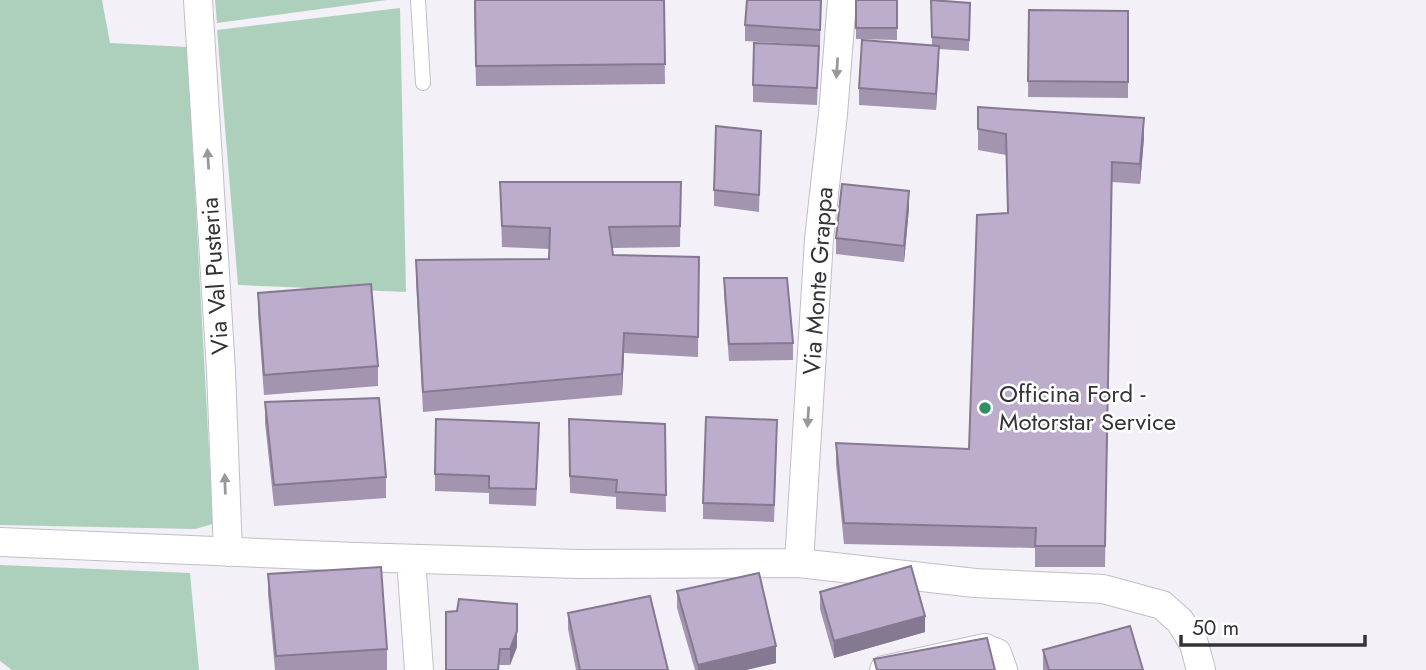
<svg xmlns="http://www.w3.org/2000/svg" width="1426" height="670" font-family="Jost,sans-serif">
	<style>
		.green { fill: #add0bc }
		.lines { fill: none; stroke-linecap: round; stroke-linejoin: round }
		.lane-casing { stroke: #c1bec5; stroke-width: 16 }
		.street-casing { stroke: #c1bec5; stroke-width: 30 }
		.lane { stroke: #fff; stroke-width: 14 }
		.street { stroke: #fff; stroke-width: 28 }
		.wall { fill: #a395b0 }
		.shaded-wall { fill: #847990 }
		.building { fill: #bdadcd; stroke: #847990; stroke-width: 2 }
		.oneway { fill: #9a999a }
		.poi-dot { fill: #338e64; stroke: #fff; stroke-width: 2.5 }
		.labels { text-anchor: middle; stroke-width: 5; stroke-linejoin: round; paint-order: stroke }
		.street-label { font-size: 24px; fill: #343336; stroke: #fff }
		.poi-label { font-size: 24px; fill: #343336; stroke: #fff; text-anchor: start }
	</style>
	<rect width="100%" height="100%" fill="#f3f0f7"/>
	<path class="green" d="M0,0H102L110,43L187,47L213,524L195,529L0,525Z
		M215,0H387L217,23Z
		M400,8L406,292L238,285L217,30Z
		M0,565L190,573L199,670H12L0,661Z"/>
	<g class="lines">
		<defs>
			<path id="lane" d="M418,0L423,83"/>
			<path id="street" d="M198,0L221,371L228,552
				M0,542L356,557L578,564L799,563L975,583L1103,589L1162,605L1180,621L1194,644L1201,670
				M411,559L419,670
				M799,563L819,239L833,114L842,0
				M884,670L985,648L997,653L1003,670"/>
		</defs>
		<use href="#lane" class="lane-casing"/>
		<use href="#street" class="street-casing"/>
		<use href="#lane" class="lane"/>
		<use href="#street" class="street"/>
	</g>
	<path class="wall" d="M474,0H664L665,84L476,86Z
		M821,0L820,46H819L817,105L753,102V85L809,45L745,41V25Z
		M856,0H897V40L856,39Z
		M931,0L970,3L969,51L939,49L936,110L859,105V88L932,45Z
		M1029,10L1128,11V98L1028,97Z
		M978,107L1144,138L1140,184L1112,182L1105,567H1035V548L844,544L836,464V443L969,449L1008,213L1006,155L978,150Z
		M761,131L759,212L714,206V190Z
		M500,182H681L680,247L612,248L613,255L699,257L698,357L624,353L622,395L423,412L416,280V260L549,259V249L502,247Z
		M909,208L904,262L836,254V238Z
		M724,278L793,343V360L729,361L724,294Z
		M258,293L378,366V386L264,395L258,314Z
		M265,402L386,477V498L274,506L265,423Z
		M569,419L665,424L666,512L616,509V497L570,493Z
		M777,436L774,522L703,519V503Z
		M539,439L536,506L489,504V493L435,491V474Z
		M268,574L387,649V670H275L268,594Z
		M677,591L776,663L746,670H695L677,608Z
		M820,592L925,632L834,658L820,609Z
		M446,612L517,647L510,665H500Z
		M568,613L668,670H576L568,629Z
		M1043,650L1143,670H1043Z"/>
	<path class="shaded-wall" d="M939,46V62L936,110V94Z
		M1144,118V138L1140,184V164Z
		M909,191V208L904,262V246Z
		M624,333V353L622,395V374Z
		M517,604V647L510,665V649Z
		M925,616V632L834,658V641Z
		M776,646V663L746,670H698V665Z"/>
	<path class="building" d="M475,0H664L665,64L476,66Z
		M747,0H821L820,30L745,25Z
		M856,0H897V28H856Z
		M931,0L970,3L969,40L932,37Z
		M1029,10L1128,11V82L1028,81Z
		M862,40L939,46L936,94L859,88Z
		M754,43L819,46L817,88L753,85Z
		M978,107L1144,118L1140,164L1112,162L1105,546H1035L1036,528L844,523L836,443L969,449L977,215L1008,213L1006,134L978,129Z
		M716,126L761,131L759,195L714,190Z
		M500,182H681L680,226L609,227L613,255L699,257L698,337L624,333L622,374L423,392L416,260L549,259L550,228L502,226Z
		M842,184L909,191L904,246L836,238Z
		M724,278H787L793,343L729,344Z
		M371,284L378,366L264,375L258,293Z
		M379,398L386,477L274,485L265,402Z
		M706,417L777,420L774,505L703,503Z
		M436,419L539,423L536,489L489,488V476L435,474Z
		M569,419L665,424L666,495L616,492L617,480L570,476Z
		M911,566L925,616L834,641L820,592Z
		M381,567L387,649L276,656L268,574Z
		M759,573L776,646L698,665L677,591Z
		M650,596L668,670H580L568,613Z
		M459,599L517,604V631L510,649H500L498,670H446V612L457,611Z
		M1130,626L1143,670H1049L1043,650Z
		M987,638L995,670H877L874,659Z"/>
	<defs><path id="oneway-solid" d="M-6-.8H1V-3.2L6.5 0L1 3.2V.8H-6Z" transform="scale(1.75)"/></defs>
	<g class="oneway">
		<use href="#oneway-solid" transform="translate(837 68) rotate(94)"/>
		<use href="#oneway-solid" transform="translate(208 159) rotate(-94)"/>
		<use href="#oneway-solid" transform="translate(808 417) rotate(94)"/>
		<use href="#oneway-solid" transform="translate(225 484) rotate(-92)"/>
	</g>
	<circle class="poi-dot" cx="985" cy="408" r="7"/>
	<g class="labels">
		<g class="street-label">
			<text transform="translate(215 276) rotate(-94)" y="8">Via Val Pusteria</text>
			<text transform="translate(818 281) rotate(-86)" y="8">Via Monte Grappa</text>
		</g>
		<g class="poi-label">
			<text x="999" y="402">Officina Ford -<tspan x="999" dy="28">Motorstar Service</tspan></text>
		</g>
	</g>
	<path d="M1181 635v10h184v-10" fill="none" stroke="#343336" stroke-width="3.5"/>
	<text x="1192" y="635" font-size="21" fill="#343336" stroke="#ffffff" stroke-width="5" paint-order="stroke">50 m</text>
</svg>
